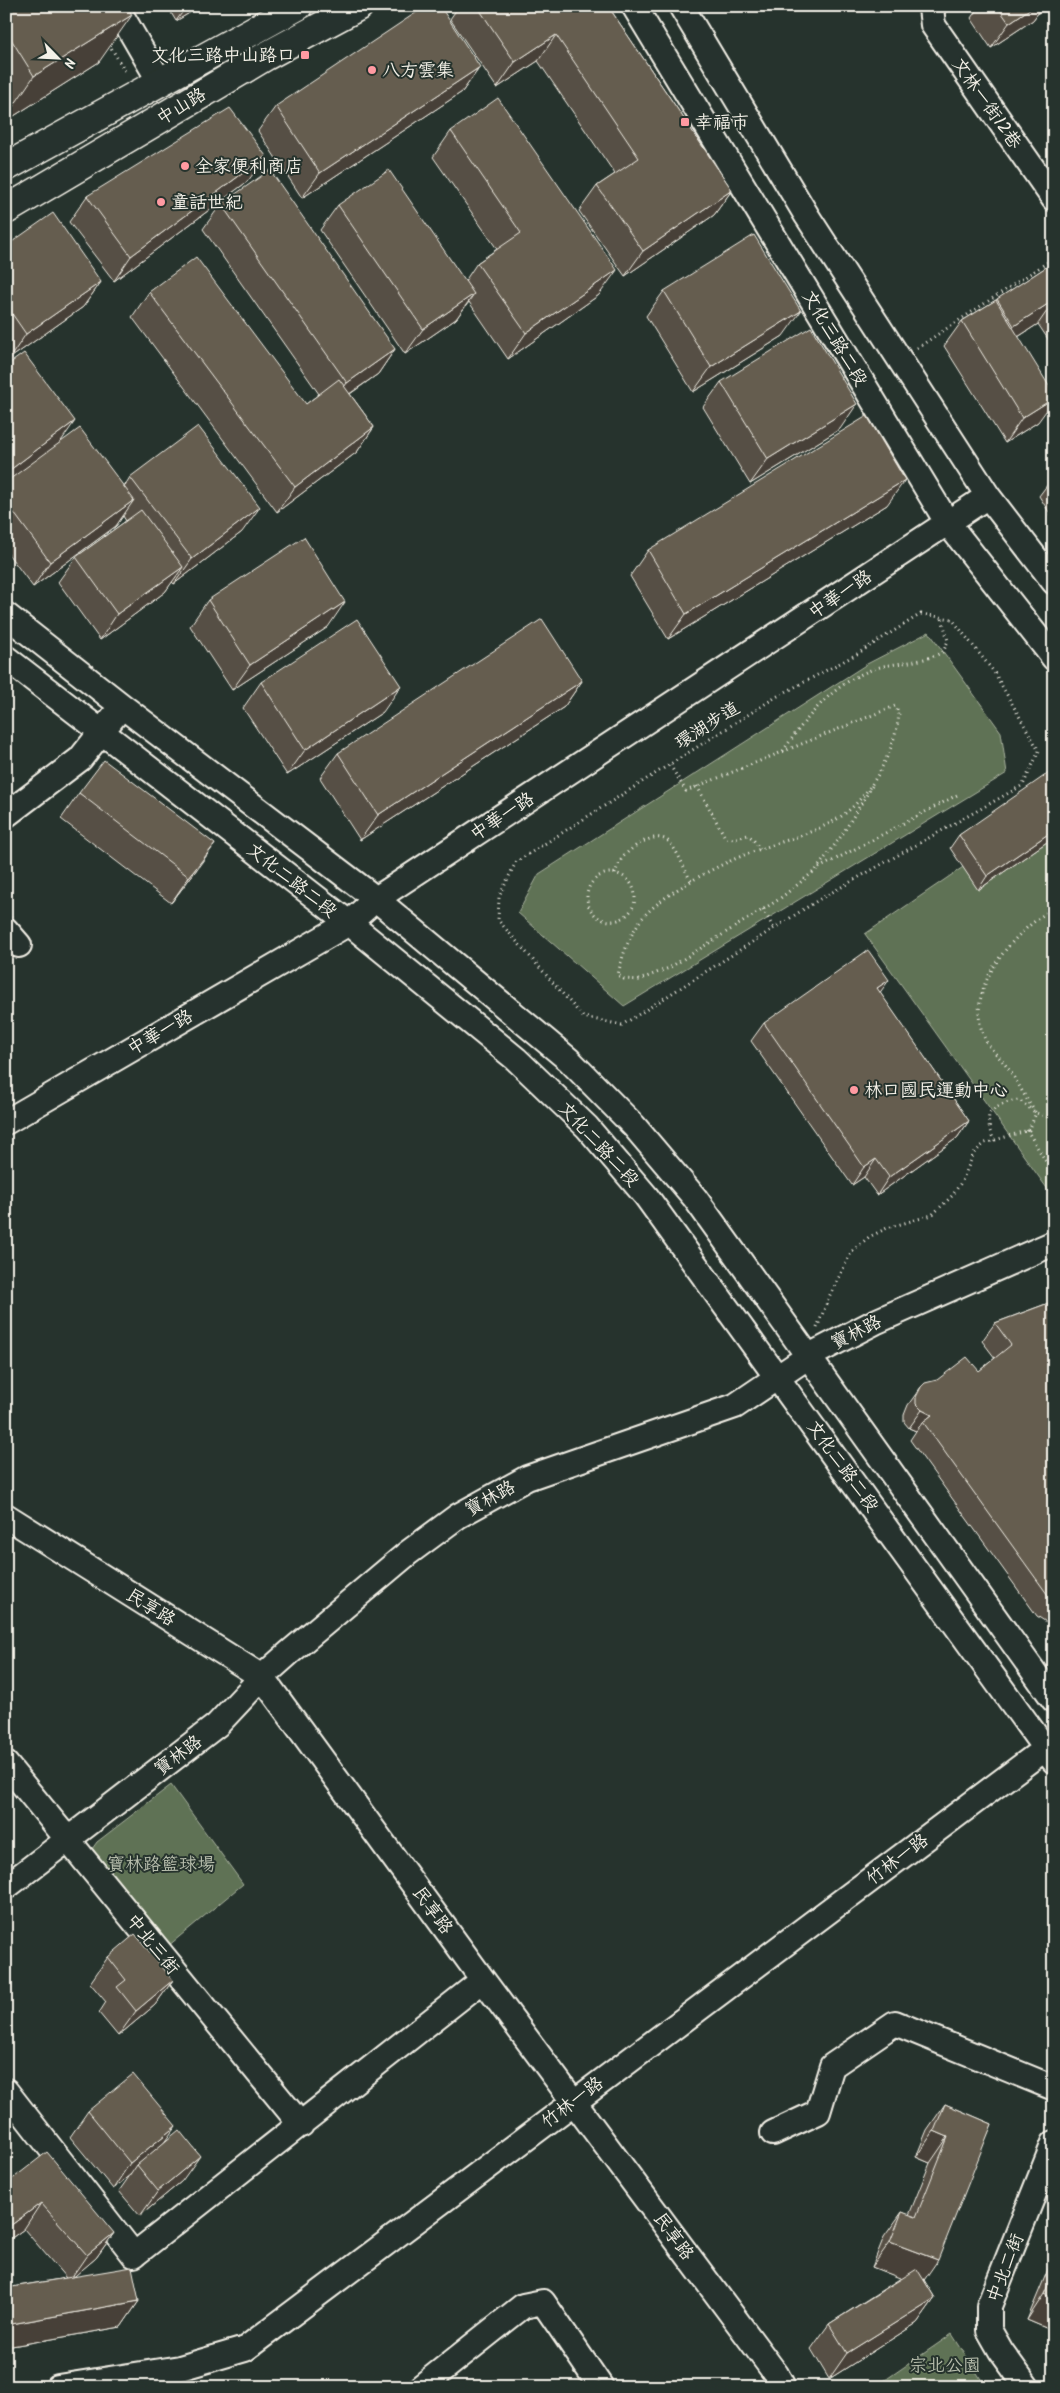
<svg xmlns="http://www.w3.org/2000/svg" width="1060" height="2393" font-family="Kalam,'LXGW WenKai TC',sans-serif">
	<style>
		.green { fill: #5e7255; stroke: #a9b29e }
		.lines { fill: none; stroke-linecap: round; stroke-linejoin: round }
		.minor-casing { stroke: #f4f1e8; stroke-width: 28 }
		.major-casing { stroke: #f4f1e8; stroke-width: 31 }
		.path { stroke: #f4f1e8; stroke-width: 3; stroke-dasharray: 1 4; stroke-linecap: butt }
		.minor { stroke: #26332d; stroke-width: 24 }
		.major { stroke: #26332d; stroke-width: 28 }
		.wall { fill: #575044; stroke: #f4f1e8 }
		.shaded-wall { fill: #474137; stroke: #f4f1e8 }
		.building { fill: #655d4f; stroke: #f4f1e8 }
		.poi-dot { fill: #ff9aa2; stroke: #26332d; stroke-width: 2 }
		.labels { text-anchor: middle; stroke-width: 4; stroke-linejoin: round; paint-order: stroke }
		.poi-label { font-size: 18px; fill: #f4f1e8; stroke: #26332d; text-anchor: start }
		.street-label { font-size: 18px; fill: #f4f1e8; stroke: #26332d }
		.park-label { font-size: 18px; fill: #b8bead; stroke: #26332d }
	</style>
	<rect width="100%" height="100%" fill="#26332d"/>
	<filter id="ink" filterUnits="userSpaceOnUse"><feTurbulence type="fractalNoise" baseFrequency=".02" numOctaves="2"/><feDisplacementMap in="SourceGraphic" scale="10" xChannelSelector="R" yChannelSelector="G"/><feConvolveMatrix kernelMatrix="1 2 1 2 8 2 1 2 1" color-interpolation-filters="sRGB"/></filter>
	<g filter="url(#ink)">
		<path class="green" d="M929,632L1001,732L1007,773L624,1006L518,913L539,874L867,664Z
			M1054,805V1198L865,934Z
			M171,1785L243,1884L162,1951L91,1860L92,1849L97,1842Z
			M952,2334L986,2387H875Z"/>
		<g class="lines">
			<defs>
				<path id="minor" d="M116,6L160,82
					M634,6L947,522L1054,658
					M681,6L807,216L988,496L1054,582
					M934,6L931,8L933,25L1054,199
					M6,615L122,706L376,899L569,1060L634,1126L695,1198L1054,1700
					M6,658L349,923L516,1059L587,1127L646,1196L1054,1761
					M6,815L80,759L122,706
					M6,930L19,945
					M6,1122L349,923L376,899L988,496
					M6,1516L262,1677L483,1980L776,2374L783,2387
					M6,1764L301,2125
					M6,1887L217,1725L262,1677L289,1653L408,1553L458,1516L527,1478L735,1406L809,1356L875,1322L1054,1243
					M6,2091L134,2255L483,1980
					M773,2133L818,2112L832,2066L895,2023L1054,2088
					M58,2387L180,2368L245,2349L1054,1742
					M421,2387L523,2306L543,2302L601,2387
					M1027,2387L1001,2351L989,2330V2306L1054,2143"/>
				<path id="major" d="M6,167L298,6
					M6,210L266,56L359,6"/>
			</defs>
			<use href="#minor" class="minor-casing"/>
			<use href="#major" class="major-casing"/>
			<path class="path" d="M109,44L126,73
				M917,348L1054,258
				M921,614L952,619L994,672L1039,751L1023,785L820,899L622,1025L583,1017L498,920L499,897L516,862L776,697L857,654Z
				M783,751C808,715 838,677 884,666C904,662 924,662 943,652L948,641L942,618
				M670,765L686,791L895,706L899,713C896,751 868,803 832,822C806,836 775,843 747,854C718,865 668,891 646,914C632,928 622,955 618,975L624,979L639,980L669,968L778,900L816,870L842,835L872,786
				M697,786L725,837L733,839L748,835L752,838L760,849
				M819,868L959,794
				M587 897a24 24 0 1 1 48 0a24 24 0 1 1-48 0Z
				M615,874C617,868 619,861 624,856C633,846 656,830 669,842C678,851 684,869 691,881
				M763,909L774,929
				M1027,1130L1054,1175
				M995,1141C989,1132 988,1124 989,1113C999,1106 1006,1101 1019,1100L1036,1113C1024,1097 1016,1077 1003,1062C998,1055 990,1049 986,1041C960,991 1013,932 1054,908
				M817,1328L829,1297L852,1251L869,1237L887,1228L932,1215L952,1196L962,1181L974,1153L985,1143L1029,1130L1036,1113L1054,1119"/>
			<use href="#minor" class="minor"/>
			<use href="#major" class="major"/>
		</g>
		<path class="wall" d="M6,6L99,62L6,121Z
			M167,6H201L176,21Z
			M459,6H608L732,190L714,215L625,276L579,211L597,186L615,174L538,61L497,88L450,19Z
			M979,6H1043L1033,20L991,48L971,18Z
			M480,67L462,92L302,198L258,131L276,106Z
			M451,131L599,295L508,359L469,302L456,319L405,354L320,230L338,205L465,281L477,263L497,249L433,157Z
			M248,181L114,281L69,222L87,196Z
			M221,204L395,349L378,374L350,394L374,427L357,452L277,512L132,317L149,292L306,404L319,394L203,229Z
			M6,246L101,282L83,307L9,359L7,357L6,358Z
			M1054,262V340L1050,342L1038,324L1018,337L1038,422L1005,443L944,346L962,321L996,300Z
			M664,291L783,336L693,392L646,316Z
			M6,366L60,442L124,487L130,477L242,532L174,584L172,582L165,592L100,640L58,582L76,557L126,521L123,516L116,526L33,587L6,551Z
			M721,382L840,429L750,484L703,407Z
			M1054,476V520L1039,496Z
			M887,505L668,639L630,576L648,550Z
			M208,600L328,627L232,690L190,626Z
			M582,681L564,707L360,840L320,778L338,753Z
			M261,682L383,712L287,775L243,708Z
			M1054,777V837L978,890L950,848L959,835Z
			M79,793L197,869L171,903L61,819Z
			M880,993L969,1121L957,1138L877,1195L864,1177L852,1185L751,1041L764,1023Z
			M1054,1301V1627L1037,1616L910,1440L916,1431L909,1428L904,1422V1415L908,1405L921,1387L979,1371L995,1358L982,1341L995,1323Z
			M108,1957L173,1980L155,2005L118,2036L99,2013L106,2002L90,1983Z
			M945,2104L992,2124L924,2280L935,2298L917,2323L829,2379L811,2349L829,2324L901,2278L872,2267L884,2237L902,2212L909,2215L930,2163L916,2157L927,2130Z
			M88,2111L164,2143L182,2181L140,2216L119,2191L131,2174L113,2189L70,2137Z
			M6,2184L114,2233L96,2258L74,2276L139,2301L121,2327L6,2347V2288L66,2278L24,2229L6,2242Z
			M1054,2260V2330L1053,2331L1027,2320L1049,2267Z"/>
		<path class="shaded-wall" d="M187,6H201L176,21Z
			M1034,6H1043L1033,20L991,48L1009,23Z
			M132,15L99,62L6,121V117L34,76Z
			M556,35L538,61L497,88L515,62Z
			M480,67L462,92L302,198L320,173Z
			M266,156L248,181L114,281L131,256Z
			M732,190L714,215L625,276L643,251Z
			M617,270L599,295L508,359L526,333Z
			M101,282L83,307L9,359L26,334Z
			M474,294L456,319L405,354L423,329Z
			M1054,300V301L1038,324L996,351L1014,326Z
			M801,311L783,336L693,392L711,367Z
			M395,349L378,374L329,408L347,383Z
			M1054,398V400L1038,422L1005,443L1022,418Z
			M857,404L840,429L750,484L768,459Z
			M75,421L57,447L6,485V473Z
			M374,427L357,452L277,512L295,487Z
			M905,480L887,505L668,639L686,614Z
			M134,500L116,526L33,587L50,562Z
			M260,507L242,532L174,584L192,559Z
			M183,567L165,592L100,640L117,614Z
			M345,602L328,627L232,690L250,665Z
			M582,681L564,707L360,840L378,815Z
			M401,686L383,712L287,775L305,750Z
			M1054,830V837L978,890L987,876Z
			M215,844L197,869L171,903L189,877Z
			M889,980L876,998L877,988Z
			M969,1121L957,1138L877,1195L889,1177Z
			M876,1159L864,1177L852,1185L864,1167Z
			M922,1410L932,1415L923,1422L916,1431L909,1428Z
			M173,1980L155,2005L118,2036L136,2011Z
			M176,2126L158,2151L137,2165L131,2174L113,2189L130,2163Z
			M934,2131L948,2137L930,2163L916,2157Z
			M200,2156L182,2181L140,2216L158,2191Z
			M41,2203L24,2229L6,2242V2229Z
			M114,2233L96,2258L69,2281L87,2255Z
			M890,2242L938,2260L920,2286L872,2267Z
			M1044,2294L1054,2299L1053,2331L1027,2320Z
			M935,2298L917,2323L829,2379L847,2353Z
			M139,2301L121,2327L6,2347V2325Z"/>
		<path class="building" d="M6,6H127L132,15L34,76L6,31Z
			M426,6H440L480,67L320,173L276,106Z
			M477,6H608L732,190L643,251L597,186L639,158L556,35L515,62Z
			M997,6H1034L1009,23Z
			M498,98L617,270L526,333L477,263L521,233L451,131Z
			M230,108L266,156L131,256L87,196Z
			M270,170L395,349L347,383L221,204Z
			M389,170L474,294L423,329L338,205Z
			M53,213L101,282L26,334L6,305V246Z
			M754,235L801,311L711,367L664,291Z
			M196,257L306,404L339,379L374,427L295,487L149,292Z
			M1054,262V300L1014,326L997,299Z
			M996,300L1054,394V398L1022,418L962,321Z
			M811,327L857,404L768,459L721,382Z
			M6,349L10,354L6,356Z
			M24,353L75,421L6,473V366Z
			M867,416L905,480L686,614L648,550Z
			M198,426L260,507L192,559L130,477Z
			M80,428L134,500L50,562L6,502V482Z
			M141,510L183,567L117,614L76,557Z
			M304,537L345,602L250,665L208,600Z
			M357,619L401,686L305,750L261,682Z
			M542,619L582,681L378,815L338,753Z
			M104,760L215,844L189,877L79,793Z
			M1050,772L1054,777V830L987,876L959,835Z
			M868,950L889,980L877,988L969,1121L889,1177L876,1159L864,1167L764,1023Z
			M1054,1301V1601L1050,1598L923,1422L932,1415L922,1410L916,1404V1397L921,1387L925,1383L937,1380L967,1357L979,1371L1011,1345L995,1323Z
			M135,1934L173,1980L136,2011L117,1987L126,1980L108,1957Z
			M133,2074L176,2126L130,2163L88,2111Z
			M945,2104L992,2124L938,2260L890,2242L902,2212L916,2217L948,2137L934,2131Z
			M179,2130L200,2156L158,2191L137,2165Z
			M47,2152L114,2233L87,2255L41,2203L6,2229V2184Z
			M132,2267L139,2301L6,2325V2288Z
			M917,2269L935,2298L847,2353L829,2324Z
			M1054,2272V2299L1044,2294Z
			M599,2382L603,2387H592Z"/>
	</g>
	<g class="poi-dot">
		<rect x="300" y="50" width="10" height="10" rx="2.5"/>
		<circle cx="372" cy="70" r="5"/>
		<rect x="680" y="117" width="10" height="10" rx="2.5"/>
		<circle cx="185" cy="166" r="5"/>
		<circle cx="161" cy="202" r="5"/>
		<circle cx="854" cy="1090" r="5"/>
	</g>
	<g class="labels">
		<g class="poi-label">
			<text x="295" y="61" text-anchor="end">文化三路中山路口</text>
			<text x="382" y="76">八方雲集</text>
			<text x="695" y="128">幸福市</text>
			<text x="195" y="172">全家便利商店</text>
			<text x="171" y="208">童話世紀</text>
			<text x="864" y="1096">林口國民運動中心</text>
		</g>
		<g class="street-label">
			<text transform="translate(987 103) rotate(55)" y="6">文林一街12巷</text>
			<text transform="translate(181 106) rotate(-31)" y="6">中山路</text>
			<text transform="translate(835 338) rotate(59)" y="6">文化三路二段</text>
			<text transform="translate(840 594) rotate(-34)" y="6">中華一路</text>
			<text transform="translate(707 725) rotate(-32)" y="6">環湖步道</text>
			<text transform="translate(502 816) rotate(-33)" y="6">中華一路</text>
			<text transform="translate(292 880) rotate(38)" y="6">文化二路二段</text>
			<text transform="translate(160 1032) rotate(-30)" y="6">中華一路</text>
			<text transform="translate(599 1144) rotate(47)" y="6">文化二路二段</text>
			<text transform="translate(856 1332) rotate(-27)" y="6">寶林路</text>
			<text transform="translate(843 1466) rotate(54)" y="6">文化二路二段</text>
			<text transform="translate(490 1498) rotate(-29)" y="6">寶林路</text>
			<text transform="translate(151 1607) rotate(32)" y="6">民享路</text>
			<text transform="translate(178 1755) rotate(-37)" y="6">寶林路</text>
			<text transform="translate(897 1859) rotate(-37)" y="6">竹林一路</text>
			<text transform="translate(433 1910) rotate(54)" y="6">民享路</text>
			<text transform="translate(153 1944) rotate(51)" y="6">中北三街</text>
			<text transform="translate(572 2102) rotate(-37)" y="6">竹林一路</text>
			<text transform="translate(674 2236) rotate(54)" y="6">民享路</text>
			<text transform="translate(1005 2268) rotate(-69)" y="6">中北二街</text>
		</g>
		<g class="park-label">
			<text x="161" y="1870">寶林路籃球場</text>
			<text x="945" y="2371">宗北公園</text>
		</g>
	</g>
	<rect width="1060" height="2393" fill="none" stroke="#26332d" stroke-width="25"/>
	<rect x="12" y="12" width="1035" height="2368" fill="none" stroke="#f4f1e8" stroke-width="2" filter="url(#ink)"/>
	<g transform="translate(58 58) rotate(114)" stroke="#26332d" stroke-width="4" paint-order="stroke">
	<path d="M0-4L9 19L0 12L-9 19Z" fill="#f4f1e8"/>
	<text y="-8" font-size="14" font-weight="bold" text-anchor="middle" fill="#f4f1e8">N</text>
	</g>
</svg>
